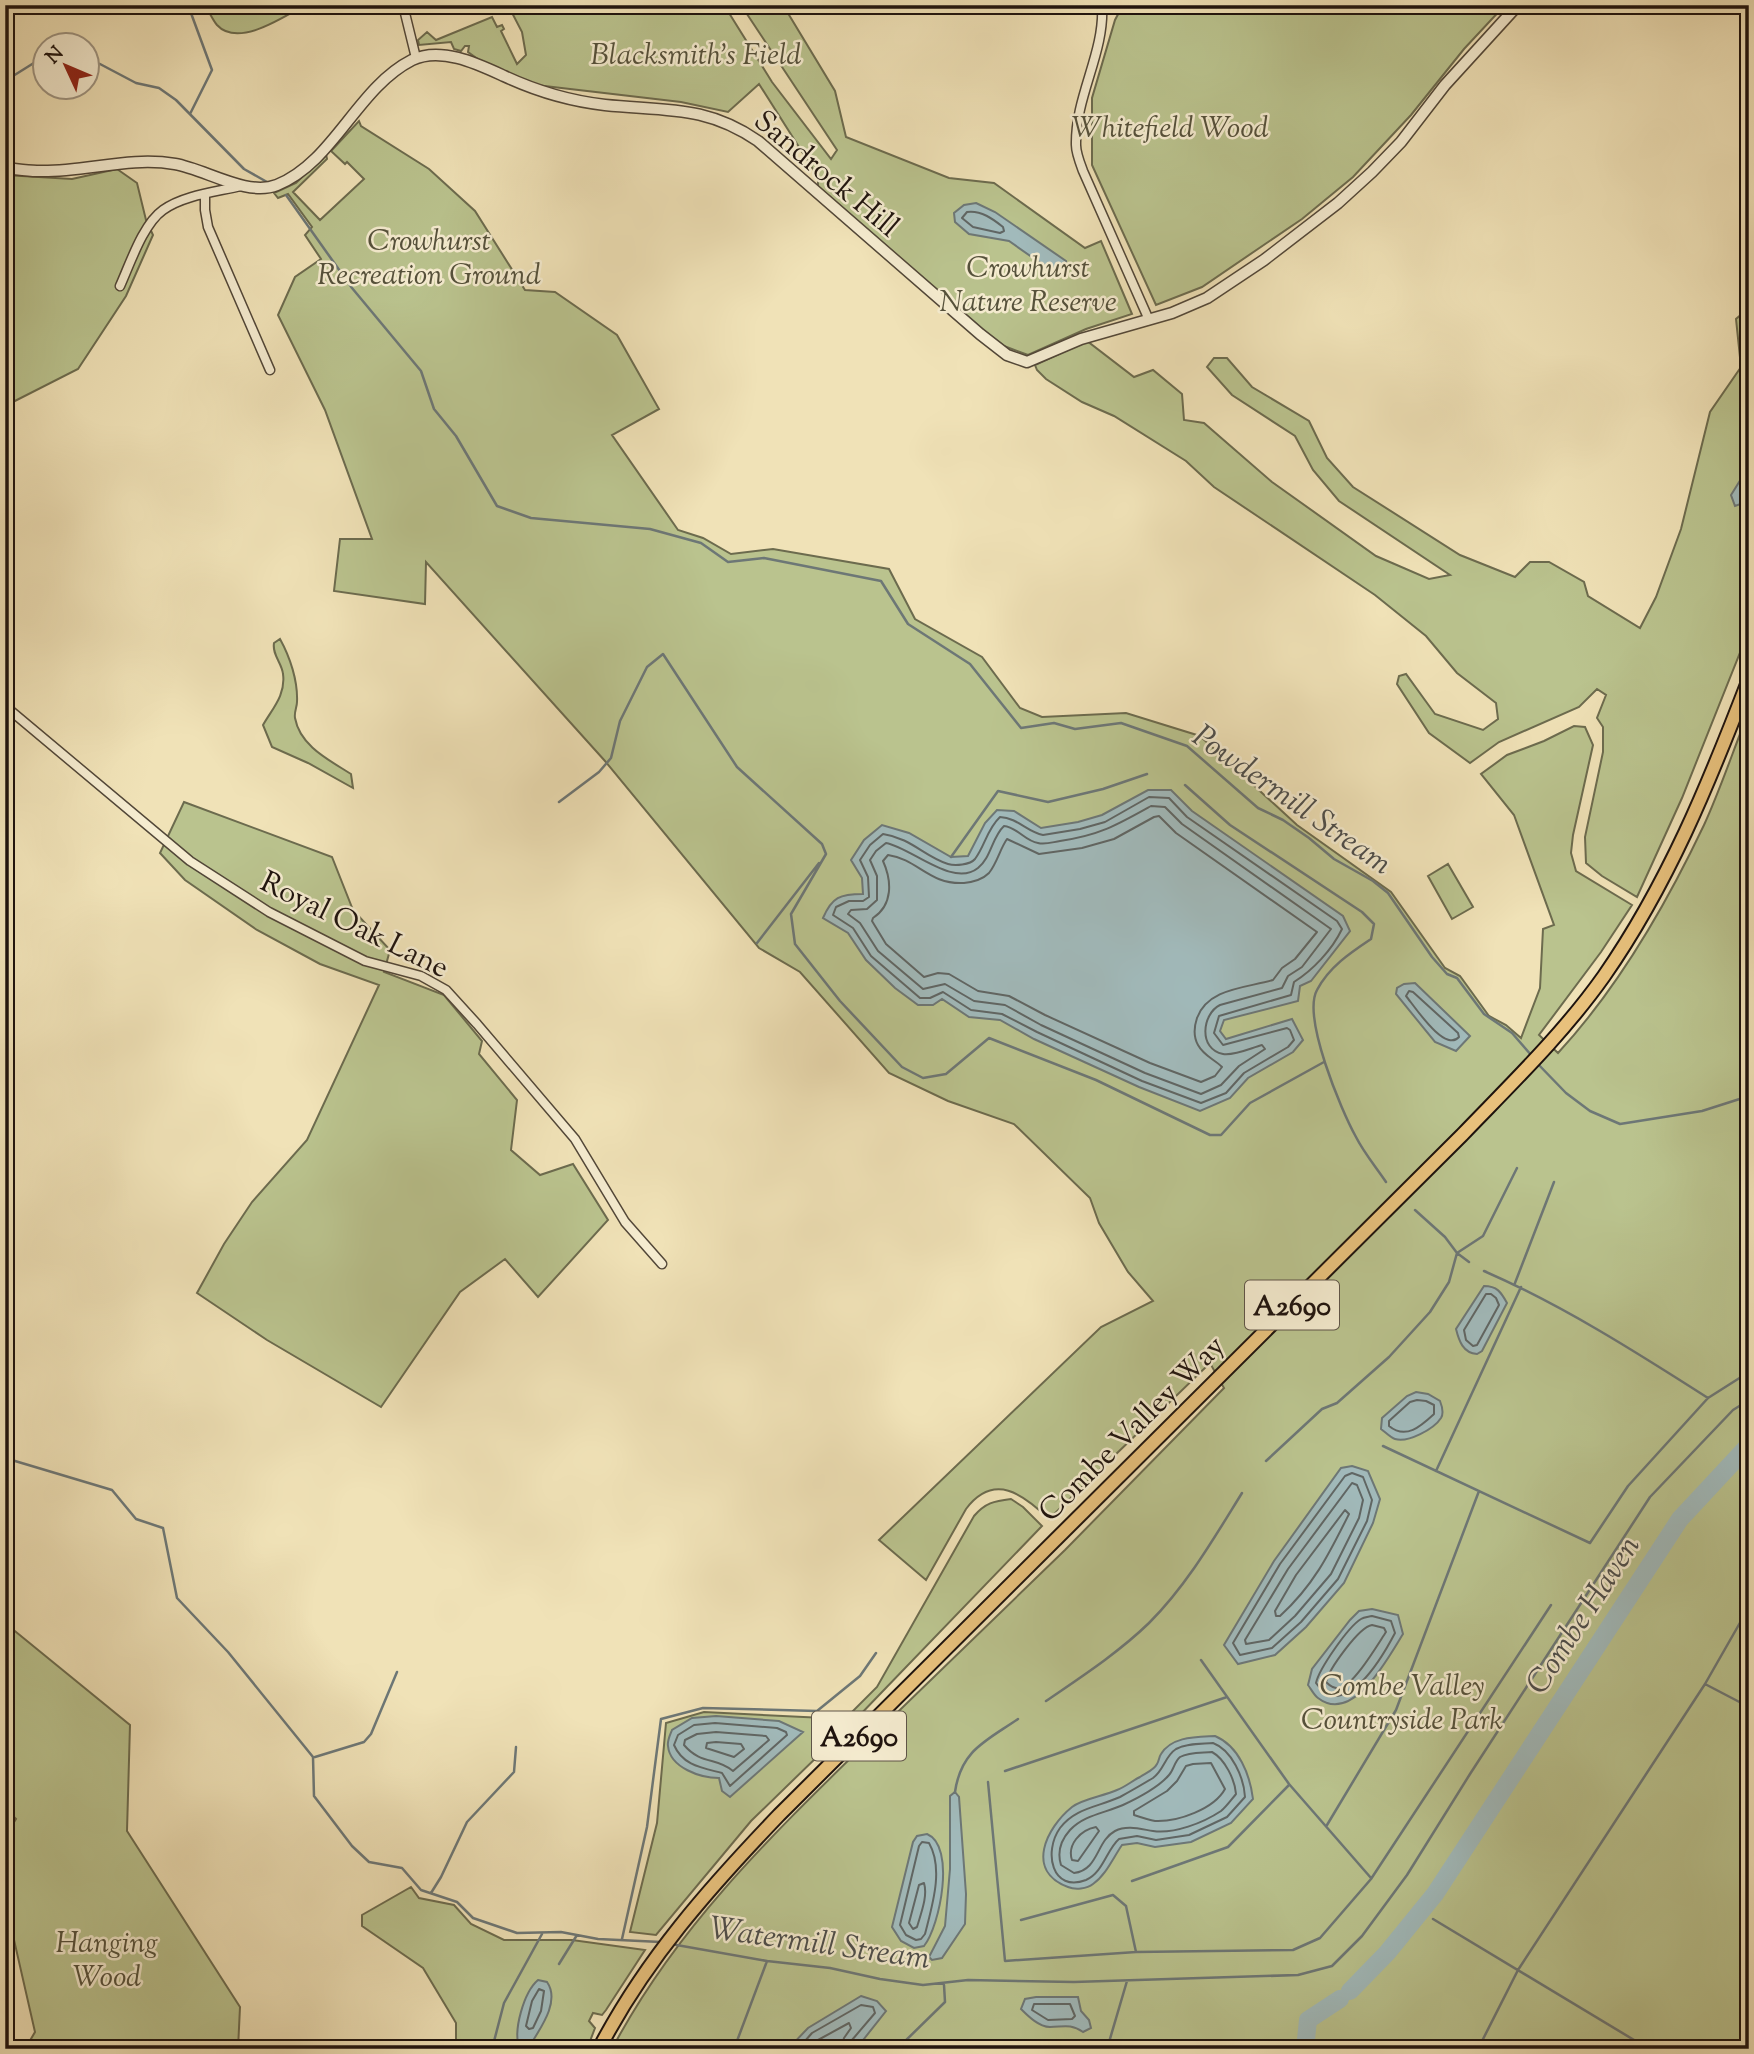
<svg xmlns="http://www.w3.org/2000/svg" width="1754" height="2054" font-family="'Sorts Mill Goudy',serif">
	<style>
		.green { fill: #bac38e; stroke: #6c6b4e; stroke-width: 2 }
		.water { fill: #a1babb; stroke: #6d7776; stroke-width: 2 }
		.lines { fill: none; stroke-linecap: round; stroke-linejoin: round }
		.shore { stroke: #606664; stroke-width: 2 }
		.stream { stroke: #6d7776; stroke-width: 2.5 }
		.river { stroke: #a1babb; stroke-width: 18 }
		.minor-casing { stroke: #524738; stroke-width: 11 }
		.tertiary-casing { stroke: #524738; stroke-width: 13 }
		.primary-casing { stroke: #1e130e; stroke-width: 16 }
		.minor { stroke: #f5ecd0; stroke-width: 8 }
		.tertiary { stroke: #f5ecd0; stroke-width: 10 }
		.primary { stroke: #e8c17c; stroke-width: 12 }
		.labels { text-anchor: middle; stroke-width: 5; stroke-linejoin: round; paint-order: stroke }
		.shield { fill: #f5ecd0; stroke: #5e5448; stroke-width: 2 }
		.shield-label { font-size: 28px; font-weight: bold; fill: #1e130e }
		.park-label { font-size: 30px; font-style: italic; fill: #55513b; stroke: #f5ecd0 }
		.street-label { font-size: 30px; fill: #1e130e; stroke: #f5ecd0 }
		.water-label { font-size: 32px; font-style: italic; fill: #4c4d4b; stroke: #f5ecd0 }
	</style>
	<rect width="100%" height="100%" fill="#f0e2b7"/>
	<filter id="stains"><feTurbulence type="fractalNoise" baseFrequency=".00286" numOctaves="4"/><feColorMatrix values="0 0 0 0 .2 0 0 0 0 .09 0 0 0 0 .02 0 0 0 .5 -.17"/></filter>
	<radialGradient id="worn" r=".72"><stop offset=".6" stop-color="#630" stop-opacity="0"/><stop offset="1" stop-color="#630" stop-opacity=".3"/></radialGradient>
	<path class="green" d="M205,5H305C284,17 238,48 217,25C212,19 209,11 205,5Z
		M508,5H724L772,82L831,159L837,150L741,5H783L835,91L846,137L949,178L994,183L1085,248L1101,241L1132,314L1086,329L1028,355L1004,346L983,330L818,188V177L759,84L728,112L681,102L536,85L482,62L468,52L469,46H465L461,51L454,49L451,42L419,45L418,40L427,32L436,40L492,17L497,27L502,25L504,29L501,31L517,64L526,55L522,32Z
		M1123,5H1505L1464,49L1411,115L1353,177L1302,219L1202,287L1156,305L1092,165V98L1115,20Z
		M359,121L361,126L429,169L475,211L525,290L555,292L617,335L659,409L612,435L678,530L703,538L731,554L773,549L889,569L915,619L982,657L1020,708L1042,717L1126,713L1200,736L1297,825L1391,892L1445,968L1460,976L1489,1016L1506,1025L1521,1038L1540,988L1543,929L1554,925L1514,815L1481,774L1507,755L1544,741L1574,726L1585,727L1593,745L1573,835L1571,853L1576,871L1632,905L1601,952L1539,1035L1558,1053C1619,987 1666,905 1704,825C1721,788 1734,748 1749,711V2049H612C674,1931 766,1841 861,1748L872,1752L878,1746L874,1735L1065,1550L1224,1388L1210,1363L1049,1519C1023,1494 994,1472 966,1509L926,1580L879,1540L1101,1327L1153,1301L1128,1272L1099,1223L1090,1198L1014,1124L948,1101L889,1073L800,972L759,948L605,761L426,562L425,604L334,591L340,539H372L325,410L278,315L295,277L321,259L305,235L312,227L288,194L278,198L274,193L296,183L326,154L327,159L293,192L320,220L364,179L347,162L345,164L331,151Z
		M117,169L137,183L146,220L153,235L126,296L78,369L5,406V175L72,179Z
		M1749,308V630L1682,798L1637,897L1602,876L1586,863L1585,837L1603,752V727L1597,718L1606,695L1597,689L1579,707L1499,742L1470,763L1429,733L1397,684L1399,676L1406,674L1435,714L1483,730L1498,719L1496,703L1457,673L1426,636L1375,595L1214,487L1186,461L1114,416L1082,402L1046,379L1037,370L1035,365L1087,341L1134,377L1153,370L1182,394L1184,420L1204,423L1272,482L1376,556L1429,579L1450,575L1339,501L1313,470L1295,436L1232,395L1207,367L1214,358H1227L1252,387L1309,421L1327,458L1353,487L1460,555L1515,577L1530,562H1549L1584,582L1588,596L1640,628L1656,597L1681,529L1710,412L1741,367L1736,319Z
		M280,639C290,657 298,681 297,702C297,707 294,712 295,718C300,746 329,760 351,774L353,788L308,763L272,747L263,725C272,709 286,695 283,674C282,663 272,655 274,643Z
		M184,802L332,857L353,910L390,950L384,972L444,995L482,1041L479,1054L517,1100L511,1150L540,1175L573,1164L608,1220L538,1297L505,1259L460,1292L381,1407L267,1340L197,1293L224,1244L252,1202L307,1140L379,985L320,964L257,930L185,880L160,853Z
		M1448,864L1473,907L1452,919L1428,876Z
		M1011,1499L1023,1507L1042,1526L856,1719L751,1821L656,1935L630,1932L657,1823L666,1723L704,1712L845,1719L877,1687L974,1516C985,1503 994,1501 1011,1499Z
		M5,1623L130,1725L127,1831L240,2007L238,2049H25L35,2032L12,1931L5,1919V1837L16,1819L5,1808Z
		M411,1887L419,1898L454,1905L471,1924L504,1940H572L645,1950L606,2010L602,2015L593,2013L589,2021L595,2028L587,2049H456V2023L423,1968L362,1926V1915Z"/>
	<path class="water" d="M976,203L995,212L1066,261V268L1061,274L1036,260L1009,241L969,234L955,222L954,213L964,205Z
		M1749,478V501L1735,506L1731,495L1741,479Z
		M1148,790H1171L1192,811L1343,916L1350,931L1311,981L1300,986L1298,1001L1224,1020L1220,1031L1226,1039L1292,1019L1303,1040L1293,1052L1248,1078L1230,1098L1200,1111L1139,1087L1034,1039L1000,1020L969,1017L942,999L933,1005H918L895,988L866,960L848,933L823,918C832,897 840,894 863,894L862,878L851,860L864,840L882,825L909,833L951,857L968,856L985,823L997,810L1014,811L1041,828L1078,822L1102,815Z
		M1415,983L1470,1036L1456,1051L1435,1042L1396,994L1397,988L1404,984Z
		M1484,1286C1497,1286 1501,1292 1507,1303L1482,1351L1477,1354C1463,1353 1459,1341 1456,1329Z
		M1416,1392L1428,1394L1440,1401C1442,1406 1444,1413 1441,1418C1434,1429 1408,1443 1395,1439C1391,1438 1385,1432 1381,1429L1382,1418L1407,1396Z
		M1352,1466L1368,1471L1380,1499L1373,1523L1344,1583L1306,1627L1275,1655L1238,1664L1224,1645L1274,1561L1341,1468Z
		M1372,1609L1398,1615L1403,1634C1388,1658 1353,1725 1318,1698C1314,1695 1311,1689 1308,1685L1312,1669L1350,1620L1359,1611Z
		M716,1716L779,1721L803,1732L730,1797L722,1791L719,1778C701,1778 670,1768 668,1746C667,1741 670,1735 672,1730L692,1718Z
		M1215,1736C1239,1746 1250,1775 1253,1799L1231,1823L1191,1842L1155,1847L1137,1843L1122,1845C1113,1858 1106,1875 1093,1884C1087,1889 1075,1890 1068,1887C1025,1871 1046,1828 1072,1807C1082,1799 1104,1796 1117,1790C1125,1787 1132,1781 1140,1777C1146,1773 1154,1770 1157,1764C1159,1761 1159,1757 1161,1754C1172,1736 1197,1737 1215,1736Z
		M955,1792L959,1797L966,1894L965,1924L942,1958L932,1960L929,1957L945,1926L950,1869V1796Z
		M927,1834C956,1846 940,1926 924,1946L914,1948L901,1941L892,1927L913,1842L917,1836Z
		M538,1980L547,1982C561,2002 539,2030 529,2047L520,2049C512,2032 524,1992 538,1980Z
		M861,1996L877,2001L886,2011L856,2049H788L808,2028Z
		M1036,1997H1078L1081,2011L1089,2020L1091,2028L1083,2032C1070,2023 1063,2027 1050,2027C1039,2027 1028,2016 1021,2009L1025,1999Z"/>
	<g class="lines">
		<path class="shore" d="M967,212C981,210 993,219 1003,227L1004,231L1000,233L973,227L962,218Z
			M1149,797L1169,798L1187,817L1337,921L1342,929C1332,950 1313,970 1294,982L1291,995L1219,1016L1214,1033L1223,1045L1287,1028L1290,1030L1294,1040L1288,1047L1244,1073L1226,1093L1201,1103L1142,1081L1037,1032L1002,1014L971,1010L943,992L930,998H920L871,956L853,928L833,915L836,907L849,901H863L869,897L868,877L860,860L870,845L883,834C911,838 925,857 948,864C955,866 970,865 975,859C985,846 987,829 1000,817C1018,818 1027,832 1043,835L1080,829L1105,822Z
			M1151,806L1165,807L1182,824L1331,929L1302,967L1288,976L1282,988L1220,1005C1202,1014 1198,1049 1223,1054C1234,1056 1251,1048 1262,1045L1265,1049L1239,1066L1221,1085L1201,1094L1145,1073L1041,1025L1005,1005L974,1001L945,984L923,989L878,951L860,923L848,914L851,910L867,909L877,900V876L870,860L876,851L886,843C912,848 953,888 978,868C991,858 992,837 1004,826C1017,827 1025,841 1038,843C1045,845 1053,842 1060,841C1100,835 1117,825 1151,806Z
			M1159,816L1176,833L1317,932L1295,959L1282,968L1273,980C1246,988 1208,988 1197,1018C1194,1027 1193,1036 1198,1045C1204,1056 1214,1059 1222,1067L1215,1076L1201,1082L1150,1063L1045,1015L1009,996L978,991L949,974L938,973L924,977L886,944L872,921L873,918C893,905 892,881 883,861L888,855C918,859 929,885 964,883C973,882 982,880 989,873C997,863 1000,849 1007,839L1039,854L1082,848L1114,839L1154,817Z
			M1409,991L1413,992L1458,1033L1459,1037C1445,1053 1415,1007 1406,996Z
			M1486,1294H1491L1496,1298L1499,1305L1477,1345L1473,1346L1466,1340L1464,1330Z
			M1417,1400L1426,1401L1434,1405V1414C1421,1426 1406,1440 1389,1426V1421L1410,1402Z
			M1352,1473L1363,1477L1372,1500L1367,1521L1338,1579L1301,1622L1272,1648L1240,1655L1233,1643L1280,1564L1345,1476Z
			M1352,1483L1357,1485L1363,1500L1359,1518L1331,1574L1295,1616L1269,1640L1246,1644L1245,1640L1288,1569Z
			M1345,1510L1349,1514C1329,1554 1314,1585 1280,1616H1276L1275,1611L1296,1575Z
			M1372,1616L1391,1621L1395,1633C1383,1656 1344,1724 1316,1683C1319,1669 1348,1627 1361,1619C1364,1617 1368,1617 1372,1616Z
			M1372,1625L1384,1628L1386,1632C1378,1644 1354,1685 1340,1688C1334,1689 1329,1685 1326,1682C1329,1669 1359,1627 1372,1625Z
			M715,1723L777,1728L786,1732L787,1735L730,1786L722,1773C703,1768 683,1766 674,1745L678,1735L694,1725Z
			M716,1732L766,1736L769,1740L733,1771C717,1757 701,1765 684,1745L685,1740L697,1734Z
			M716,1742L741,1744L744,1749L734,1757L706,1748L707,1743Z
			M1213,1743C1232,1750 1244,1778 1245,1797L1227,1817L1189,1835L1156,1840L1137,1836L1119,1839C1107,1849 1103,1873 1086,1880C1052,1893 1043,1852 1060,1828C1075,1808 1098,1807 1120,1797C1131,1791 1143,1784 1153,1778C1164,1770 1165,1756 1176,1749C1187,1743 1201,1744 1213,1743Z
			M1212,1752C1225,1759 1235,1780 1236,1794C1231,1800 1226,1807 1221,1811C1203,1823 1174,1834 1153,1831C1140,1829 1127,1825 1115,1831C1096,1841 1099,1870 1074,1873L1061,1865C1057,1852 1061,1840 1070,1830C1084,1815 1105,1813 1123,1805C1138,1798 1158,1788 1169,1775C1174,1770 1174,1762 1180,1757C1189,1752 1202,1753 1212,1752Z
			M1211,1763L1225,1789C1214,1809 1178,1822 1155,1821C1149,1820 1140,1817 1134,1815V1811L1167,1791L1177,1781L1186,1766L1193,1764Z
			M1096,1827L1099,1831L1078,1861L1072,1860C1067,1845 1080,1830 1096,1827Z
			M922,1842L929,1843C944,1869 932,1906 925,1934L921,1939L916,1940L906,1935L900,1925L919,1846Z
			M924,1883C928,1896 921,1913 917,1927L913,1929L909,1923L919,1885Z
			M539,1989L544,1991L541,2011L533,2028L529,2029L526,2026L532,2001Z
			M1034,2004H1070L1075,2016L1072,2019L1048,2020L1032,2010Z
			M798,2049L812,2033L861,2005L873,2007L875,2013L852,2040L850,2049
			M810,2049L818,2040L849,2023L851,2028L844,2038L841,2049"/>
		<path class="stream" d="M188,5L212,70L190,114
			M88,63L100,64L136,83L159,88L176,100L244,169L267,182
			M5,81L37,61H46
			M286,195L352,288L421,371L434,409L456,436L497,506L531,518L650,529L701,543L728,562L764,558L881,581L908,624L970,664L1021,728L1054,723L1075,729L1121,723L1187,746L1258,808L1283,820L1309,838L1334,859L1373,881L1388,893L1432,957L1447,974L1457,978L1484,1014L1512,1033L1532,1056
			M1185,785L1230,825L1362,912L1374,924L1371,939C1350,953 1329,967 1317,990C1302,1017 1341,1110 1356,1137C1364,1153 1376,1167 1386,1182
			M559,802L599,772L611,758L620,721L647,667L663,654L737,767L822,844L826,854L791,914L795,944L840,1001L902,1067L923,1078L946,1074L989,1038L1096,1080L1210,1135H1221L1250,1103L1324,1062
			M951,857L998,791L1048,802L1103,789L1147,774
			M757,943L819,863
			M1536,1062L1566,1093L1590,1111L1620,1124L1702,1111L1749,1096
			M1415,1210L1445,1237L1457,1253L1469,1262
			M1484,1271C1562,1305 1636,1352 1708,1398
			M1515,1283L1554,1182
			M1383,1446L1590,1543L1628,1486L1708,1398L1749,1372
			M1741,1451L1746,1456
			M5,1458L112,1490L136,1519L163,1528L177,1598L228,1652L313,1757L314,1796L352,1846L369,1862L402,1868L421,1890L457,1902L473,1918L517,1933L561,1932L598,1939L661,1942
			M1266,1461L1322,1409L1337,1403L1389,1357L1430,1312L1449,1282L1457,1253L1483,1236L1517,1168
			M1436,1471L1521,1287
			M1201,1660L1289,1784L1371,1878
			M1705,1684L1749,1707
			M1046,1701C1081,1677 1118,1653 1149,1623C1187,1585 1214,1538 1242,1493
			M315,1757L364,1742L371,1734L397,1672
			M1005,1771L1227,1697
			M988,1782L1005,1961L1136,1952L1293,1950L1320,1938L1371,1879L1551,1605
			M955,1792C961,1750 986,1741 1018,1719
			M1327,1825L1396,1710L1479,1491
			M1132,1881L1228,1847L1289,1785
			M431,1893L441,1877L467,1822L514,1772L516,1747
			M1433,1919L1649,2049
			M1021,1920L1113,1895L1126,1906L1136,1952
			M622,1939L647,1827L661,1719L703,1708L817,1711L860,1676L876,1653
			M671,1944L767,1961L830,1968L880,1979L923,1985L968,1980L1074,1982L1298,1975L1332,1966L1362,1936L1407,1875L1470,1774L1650,1497L1733,1410L1749,1400
			M559,1964L577,1935
			M492,2049L504,2003L542,1934
			M734,2049L767,1961
			M897,2049L945,2002L944,1985
			M1107,2049L1127,1981
			M1478,2049L1518,1970L1705,1684L1749,1607"/>
		<path class="river" d="M1350,1991L1387,1953L1435,1894L1680,1519L1749,1445
			M1305,2049L1308,2020L1340,1999"/>
		<defs>
			<path id="minor" d="M403,5L416,58
				M1102,5C1105,53 1075,96 1076,145C1076,153 1080,163 1083,171L1149,320
				M205,196V210L208,227L270,370
				M120,286C130,264 143,224 163,210C184,195 216,192 241,186
				M5,706L190,861L269,912L365,961L421,976L446,990L477,1024L575,1139L625,1222L662,1264"/>
			<path id="tertiary" d="M5,168C16,169 26,171 37,171C83,173 128,156 175,164C205,169 247,197 277,185C334,162 357,88 412,60C441,46 478,64 504,76C536,91 570,101 605,105C665,111 706,105 758,141L980,334L1007,355L1027,362L1081,339L1172,313L1207,298L1264,260L1338,203L1372,172L1401,142L1445,85L1518,5"/>
			<path id="primary" d="M599,2049C645,1960 710,1887 779,1815L1462,1135C1511,1084 1563,1034 1604,976C1668,884 1709,783 1749,679"/>
		</defs>
		<use href="#minor" class="minor-casing"/>
		<use href="#tertiary" class="tertiary-casing"/>
		<use href="#primary" class="primary-casing"/>
		<use href="#minor" class="minor"/>
		<use href="#tertiary" class="tertiary"/>
		<use href="#primary" class="primary"/>
	</g>
	<g class="labels">
		<g class="shield">
			<rect x="1245" y="1280.5" width="94" height="49" rx="5"/>
			<rect x="812" y="1711.5" width="94" height="49" rx="5"/>
		</g>
		<g class="shield-label">
			<text x="1292" y="1315">A2690</text>
			<text x="859" y="1746">A2690</text>
		</g>
		<g class="park-label">
			<text x="696" y="64">Blacksmith's Field</text>
			<text x="1170" y="137">Whitefield Wood</text>
			<text x="429" y="250">Crowhurst<tspan x="429" dy="34">Recreation Ground</tspan></text>
			<text x="1028" y="277">Crowhurst<tspan x="1028" dy="34">Nature Reserve</tspan></text>
			<text x="1402" y="1695">Combe Valley<tspan x="1402" dy="34">Countryside Park</tspan></text>
			<text x="107" y="1952">Hanging<tspan x="107" dy="34">Wood</tspan></text>
		</g>
		<g class="street-label">
			<text transform="translate(827 173) rotate(40)" y="10">Sandrock Hill</text>
			<text transform="translate(355 924) rotate(26)" y="10">Royal Oak Lane</text>
			<text transform="translate(1131 1428) rotate(-45)" y="10">Combe Valley Way</text>
		</g>
		<g class="water-label">
			<text transform="translate(1293 799) rotate(35)" y="11">Powdermill Stream</text>
			<text transform="translate(1582 1614) rotate(-57)" y="11">Combe Haven</text>
			<text transform="translate(820 1942) rotate(8)" y="11">Watermill Stream</text>
		</g>
	</g>
	<rect width="1754" height="2054" fill="none" stroke="#f0e2b7" stroke-width="28"/>
	<rect x="7" y="7" width="1740" height="2040" fill="none" stroke="#1e130e" stroke-width="3.5"/>
	<rect x="14" y="14" width="1726" height="2026" fill="none" stroke="#1e130e" stroke-width="2"/>
	<g transform="translate(66 66) rotate(314)"><circle r="33" fill="#f5ecd0" stroke="#9f9582" stroke-width="2"/>
	<path d="M0-5L12 26L0 18L-12 26Z" fill="#8f2418"/>
	<text y="-10" font-size="19" font-weight="bold" text-anchor="middle" fill="#1e130e">N</text>
	</g>
	<rect width="100%" height="100%" filter="url(#stains)"/>
	<rect width="100%" height="100%" fill="url(#worn)"/>
</svg>
